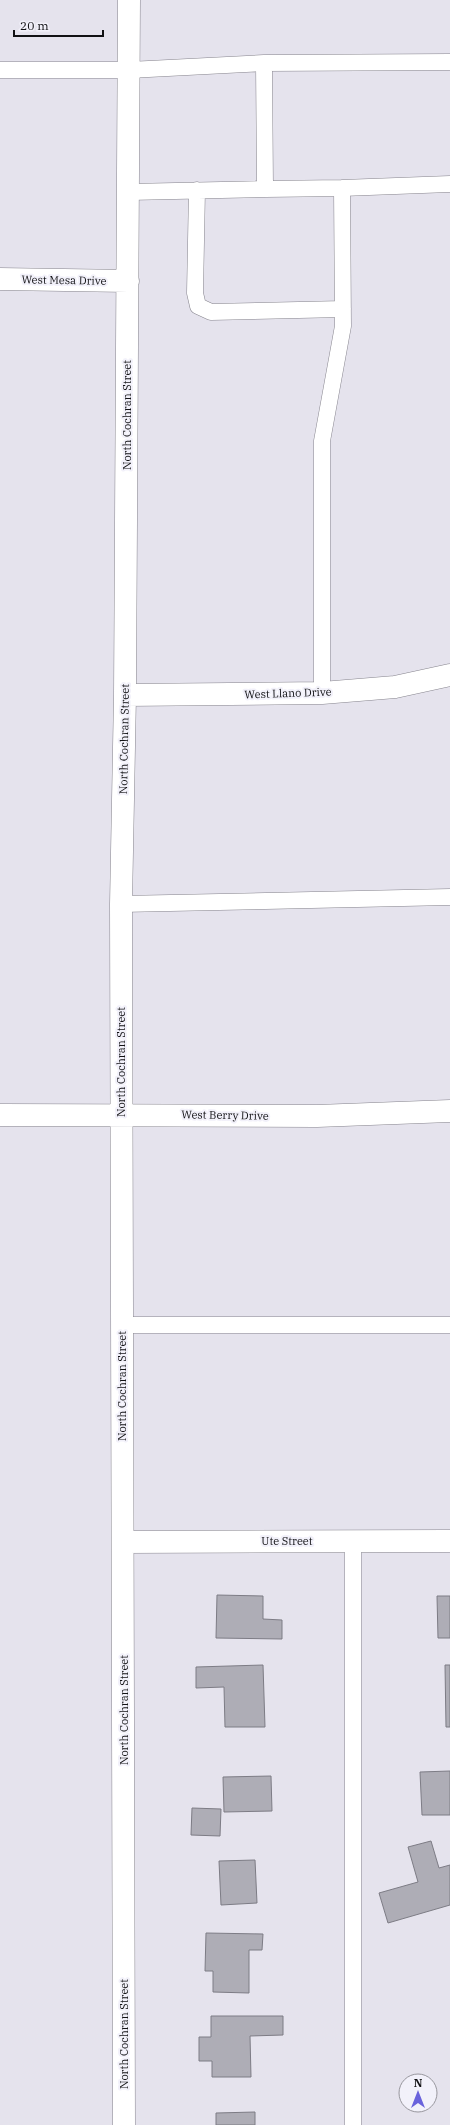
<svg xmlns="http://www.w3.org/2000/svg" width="450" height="2125" font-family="'IBM Plex Serif',serif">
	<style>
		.building { fill: #aeadb6; stroke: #7d7c85 }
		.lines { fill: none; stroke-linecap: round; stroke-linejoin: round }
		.service-casing { stroke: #86848d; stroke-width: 17 }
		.minor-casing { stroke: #86848d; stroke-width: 23 }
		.service { stroke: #fff; stroke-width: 16 }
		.minor { stroke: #fff; stroke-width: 22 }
		.labels { text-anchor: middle; stroke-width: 4; stroke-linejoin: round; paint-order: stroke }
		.street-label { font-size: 11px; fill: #111114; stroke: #f2f1fa }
	</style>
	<rect width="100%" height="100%" fill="#e5e3ed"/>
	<path class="building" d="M217,1595L263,1596V1619L282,1620V1639L216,1638Z
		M437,1596H450V1638H438Z
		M263,1665L265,1727H225L224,1687L196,1688V1667Z
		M445,1665H450V1727H446Z
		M450,1771V1815H422L420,1772Z
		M271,1776L272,1811L224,1812L223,1777Z
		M192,1808L221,1809L220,1836L191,1835Z
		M431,1841L439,1868L450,1865V1905L388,1923L379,1893L418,1882L408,1847Z
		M255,1860L257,1903L221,1905L219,1861Z
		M206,1933L263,1934L262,1950H249V1993L213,1992V1971H205Z
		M211,2016H283V2035L250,2036L251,2077H212V2061H199V2037H211Z
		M255,2112V2125H216V2113Z"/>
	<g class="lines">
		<defs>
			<path id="service" d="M0,70H129L264,63L450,62
				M265,189L342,188
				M197,190L195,293L198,306L211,312L343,309
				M129,192L265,189L264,63
				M322,693V441L343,326L342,188L450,184
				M121,904L450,897
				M122,1325H450
				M353,1541V2125"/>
			<path id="minor" d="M0,279L128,281
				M125,695L322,693L395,687L450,675
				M0,1115L317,1116L450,1111
				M123,1542L450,1541
				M124,2125L121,904L125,695L129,0"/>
		</defs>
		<use href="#service" class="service-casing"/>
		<use href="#minor" class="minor-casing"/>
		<use href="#service" class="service"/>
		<use href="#minor" class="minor"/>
	</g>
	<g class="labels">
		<g class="street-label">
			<text transform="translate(64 280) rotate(1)" y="4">West Mesa Drive</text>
			<text transform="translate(127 415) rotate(-90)" y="4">North Cochran Street</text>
			<text transform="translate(288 693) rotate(-2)" y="4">West Llano Drive</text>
			<text transform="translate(124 739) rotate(-89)" y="4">North Cochran Street</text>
			<text transform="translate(121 1062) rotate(-90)" y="4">North Cochran Street</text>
			<text transform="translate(225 1115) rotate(1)" y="4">West Berry Drive</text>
			<text transform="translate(122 1386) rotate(-90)" y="4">North Cochran Street</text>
			<text x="287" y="1545">Ute Street</text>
			<text transform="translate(124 1710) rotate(-90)" y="4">North Cochran Street</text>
			<text transform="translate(124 2034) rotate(-90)" y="4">North Cochran Street</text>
		</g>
	</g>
	<g transform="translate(418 2093)"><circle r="19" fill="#f2f1fa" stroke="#98979e"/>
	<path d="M0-3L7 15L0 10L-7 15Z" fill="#6962dc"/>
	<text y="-6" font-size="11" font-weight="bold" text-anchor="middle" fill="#111114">N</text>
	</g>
	<path d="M14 30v6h89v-6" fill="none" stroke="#111114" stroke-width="2"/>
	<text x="20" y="30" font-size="12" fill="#111114" stroke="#f2f1fa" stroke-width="3" paint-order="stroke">20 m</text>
</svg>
